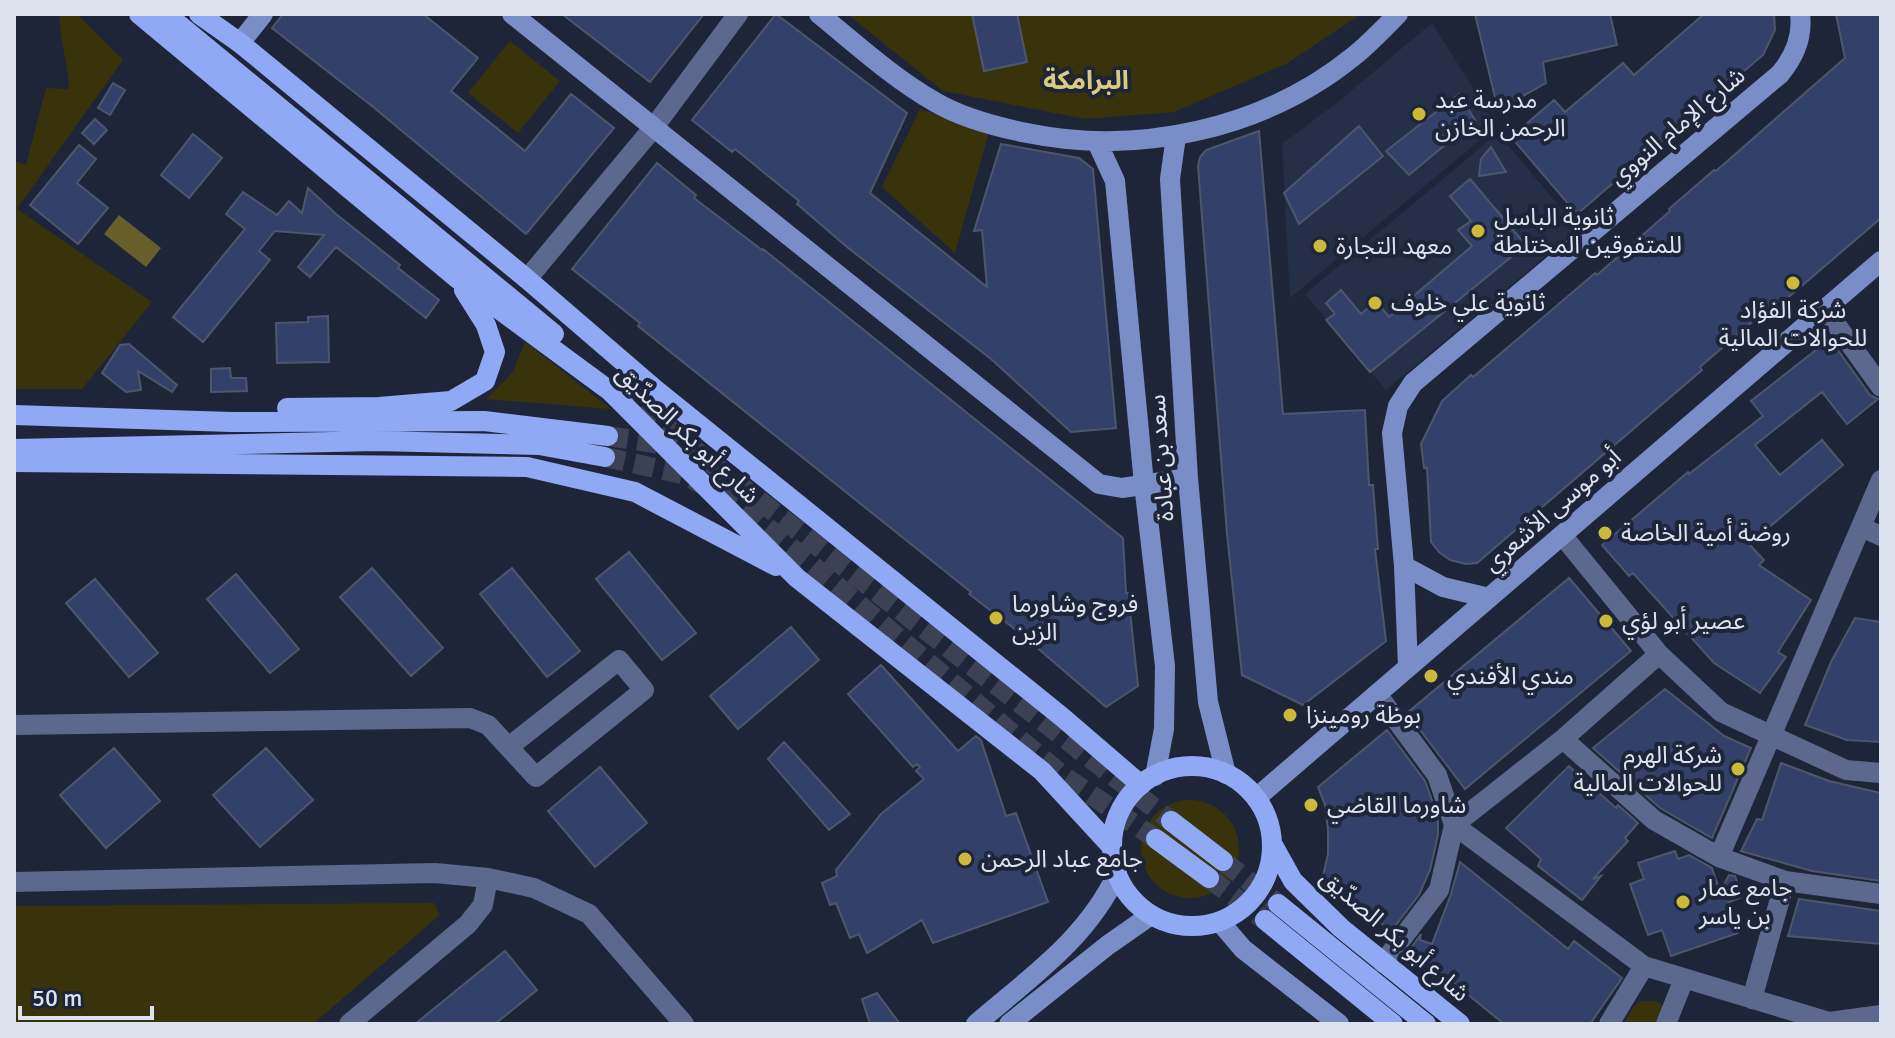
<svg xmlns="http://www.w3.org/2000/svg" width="1895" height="1038" font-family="Signika,'Noto Sans Arabic',sans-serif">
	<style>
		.built { fill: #262f48 }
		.green { fill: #38330b }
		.water { fill: #675f2b }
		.building { fill: #334069; stroke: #4e566c; stroke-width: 2 }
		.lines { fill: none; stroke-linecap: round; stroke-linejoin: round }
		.primary-tunnel { stroke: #3c4154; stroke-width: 20; stroke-dasharray: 20 10; stroke-linecap: butt }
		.street { stroke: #5c688d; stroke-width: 20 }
		.secondary { stroke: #798dc7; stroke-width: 20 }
		.primary { stroke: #90a9f5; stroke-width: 20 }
		.poi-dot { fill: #cbb939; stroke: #1f2539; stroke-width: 3 }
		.labels { text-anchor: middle; stroke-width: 8; stroke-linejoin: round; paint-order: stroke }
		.poi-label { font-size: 24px; fill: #dde2ef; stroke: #1f2539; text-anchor: start }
		.street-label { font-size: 24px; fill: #dde2ef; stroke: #1f2539 }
		.neighbourhood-label { font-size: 26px; font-weight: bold; fill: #d8cd7f; stroke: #1f2539 }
	</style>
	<rect width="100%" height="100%" fill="#1f2539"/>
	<path class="built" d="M1432,23L1497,126L1290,298L1282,144L1338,102Z
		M1498,133L1578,229L1386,390L1305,294Z"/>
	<path class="green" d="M59,14H77L123,60L17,209L152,302L82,389H14V161L26,165L46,88L69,89C68,63 60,40 59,14Z
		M847,14H1361L1286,64L1174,112L1085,119L943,91Z
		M510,41L560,81L518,133L468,93Z
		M920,109L989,132L955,253L882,187Z
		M525,342L611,409L486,399L513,372Z
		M1141 849a49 49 0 1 1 98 0a49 49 0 1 1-98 0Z
		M434,903L440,915L313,1024H14V906Z
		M1641,1001H1656L1664,1006L1656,1024H1624L1634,1006Z"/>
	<path class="water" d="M119,215L161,248L146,267L104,234Z"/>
	<path class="building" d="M283,14H423L478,58L451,91L525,151L571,94L614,128L526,234L372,106L272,28Z
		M562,14H704L650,82Z
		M776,14L907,113L870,193L987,287L982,230L974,231L1001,144L1079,158L1093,169L1116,428L1071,432L991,359L847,247L797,204L799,201L735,149L732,152L692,120Z
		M972,14H1017L1027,62L984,71Z
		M1475,14H1610L1617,45L1543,62L1546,83L1498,110Z
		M1704,14H1774L1775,30L1763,55L1577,214L1511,137L1554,100L1565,112L1623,63L1634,75Z
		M1836,14H1881V218L1777,307L1774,303L1700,367L1702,370L1477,563L1466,564L1450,560L1439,552L1431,542L1427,468H1424L1421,444L1442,401L1471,375L1473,377L1595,273L1597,275L1670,211L1669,209L1714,170L1716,171L1845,58Z
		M113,83L125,90L110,115L98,108Z
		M1459,94L1475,120L1409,175L1386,151Z
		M95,119L107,130L94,144L82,133Z
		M1359,126L1383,156L1299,224L1284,193Z
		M1259,131L1283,414L1365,410L1369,485H1373L1378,549H1375L1386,641L1303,705L1242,675L1227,534L1198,166L1200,157L1206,150Z
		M193,134L222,158L189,198L161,175Z
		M79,145L96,159L77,183L108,208L78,244L30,205Z
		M1491,147L1506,172L1479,176L1481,159Z
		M657,163L696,195L694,198L762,250L763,249L1123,538L1126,593H1128L1138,686L1106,707L1020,633L969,594L971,592L638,326L640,323L572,269Z
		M1470,179L1526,245L1370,372L1326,320L1335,314L1326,303L1341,290L1361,314L1376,301L1389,317L1472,246L1458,230L1471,221L1450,196Z
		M308,188L336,214L400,265L398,268L439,300L426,318L336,247L310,277L298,267L324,235L275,231L259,251L270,260L203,342L173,317L245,229L226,214L243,192L277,215L289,201L302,213Z
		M328,316L329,362L277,363L276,323L308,322V317Z
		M1830,339L1870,395L1878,399L1847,424L1822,392L1755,445L1780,475L1822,440L1843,465L1749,544L1764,560L1759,565L1811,600L1778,652L1786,657L1760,693L1714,663L1633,573L1629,576L1602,545L1688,472L1689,474L1763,416L1751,401Z
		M129,344L177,385L172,392L138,371L141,390L126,392L102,373L120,345Z
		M230,368L231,378H246L247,391L211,392V369Z
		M629,552L696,633L662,660L596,579Z
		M372,568L443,648L411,676L340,597Z
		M512,568L580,651L547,677L480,594Z
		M236,574L299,649L270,673L207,599Z
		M1569,578L1631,651L1465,789L1407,713Z
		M95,579L158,653L129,677L66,603Z
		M1855,618L1881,622V742L1847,740L1805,725L1831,662Z
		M791,627L819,660L738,729L710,696Z
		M881,665L958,751L976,736L981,740L1006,816L1016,813L1048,902L933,943L922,920L867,953L859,934L850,938L836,903L830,905L822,883L837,876L836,870L881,814L924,779L916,771L920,767L917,764L913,767L848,694Z
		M1665,689L1724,736L1751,748L1712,838L1660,808L1593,748Z
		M1387,730L1425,781L1438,817V835L1430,870L1419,895L1391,931L1323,876L1328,854V830L1325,805L1318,787Z
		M784,742L850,814L829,830L768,759Z
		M114,748L160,801L106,848L60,795Z
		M266,748L313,800L260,847L213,795Z
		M1781,763L1829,781L1881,793V881L1812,871L1741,851L1757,819L1762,820Z
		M1569,766L1616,808L1618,805L1638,823L1625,838L1628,841L1593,879L1601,876L1582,900L1538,866L1541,859L1506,828Z
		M600,767L647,823L595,867L548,811Z
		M1675,851L1678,859L1689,855L1712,868L1720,892L1729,875L1735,876L1742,897L1727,903L1738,933L1671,956L1662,930L1648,935L1630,884L1644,879L1638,863Z
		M1460,862L1568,949L1574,941L1622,978L1590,1024H1504L1411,948L1421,934L1420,940L1432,944L1451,894Z
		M1799,899L1881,911V944L1788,936Z
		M505,951L537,990L495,1024H415Z
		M877,993L900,1024H870L862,999Z"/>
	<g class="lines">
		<path class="primary-tunnel" d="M618,388L693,449L1171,821
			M608,436L673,446
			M605,457L682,474L738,503L1062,775L1156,839
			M1223,861L1278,904
			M1209,878L1265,920"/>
		<path class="street" d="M527,279L654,127L738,14
			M1825,309L1881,387
			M1861,527L1881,536
			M1562,535L1659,654L1721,712L1846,770L1881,773
			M1659,654L1563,739L1454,825L1644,966L1829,1022L1881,1015
			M1377,694L1437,775L1454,825L1439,890L1383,963
			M14,725L470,718L488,725L536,777L644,690L619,660L510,746
			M1563,739L1654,820L1719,857L1785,881L1881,894
			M1719,857L1881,480
			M14,882L435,873L488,878L534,888L589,914L684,1024
			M1752,999L1785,881
			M349,1024L468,924L483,905L488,878
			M1609,1024L1644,966
			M1666,1024L1684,979"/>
		<path class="secondary" d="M512,14L1099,484L1122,488L1188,478
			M819,14C856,44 893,78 935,102C962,118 997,127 1027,133C1139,156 1264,129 1354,56C1370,43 1384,28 1398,14
			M240,43L263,14
			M1176,136L1170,179L1188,478L1208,702L1226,774
			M1097,142L1115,181L1144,484L1165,666L1164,729L1155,776
			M1404,566L1443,587L1489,598
			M1408,667L1404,566L1392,433L1398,406L1413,383L1780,74C1795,56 1803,37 1800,14
			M1256,798L1881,261
			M1220,922L1243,949L1339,1024
			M976,1024C1028,979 1087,939 1117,874
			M1009,1024L1108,945L1151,915"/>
		<path class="primary" d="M139,14L458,279L610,391L797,578L1042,771L1112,847
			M166,14L554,334
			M199,14L240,43L527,279L656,390L1062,717L1141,785
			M287,408L379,407L451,401L485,381L495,352L486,325L464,290
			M14,415L231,422L484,421L608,436
			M14,449L377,441L539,445L605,457
			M14,462L527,467L635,492L776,566
			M1112 846a80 80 0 1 1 160 0a80 80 0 1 1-160 0Z
			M1171,821L1223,861
			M1156,839L1209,878
			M1273,845L1293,881L1341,928L1460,1024
			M1278,904L1426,1024
			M1265,920L1393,1024"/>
	</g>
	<g class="poi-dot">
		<circle cx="1419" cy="114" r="8"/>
		<circle cx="1478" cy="231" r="8"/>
		<circle cx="1320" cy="246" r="8"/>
		<circle cx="1793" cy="283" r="8"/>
		<circle cx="1375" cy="303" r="8"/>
		<circle cx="1605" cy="533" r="8"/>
		<circle cx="996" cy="618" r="8"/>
		<circle cx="1606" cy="621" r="8"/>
		<circle cx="1431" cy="676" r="8"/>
		<circle cx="1290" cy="715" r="8"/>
		<circle cx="1738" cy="769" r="8"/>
		<circle cx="1311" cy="805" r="8"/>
		<circle cx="965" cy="859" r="8"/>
		<circle cx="1683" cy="902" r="8"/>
	</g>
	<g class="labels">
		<g class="poi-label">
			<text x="1435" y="108">مدرسة عبد<tspan x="1435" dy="28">الرحمن الخازن</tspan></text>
			<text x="1494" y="225">ثانوية الباسل<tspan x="1494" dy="28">للمتفوقين المختلطة</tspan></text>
			<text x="1336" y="254">معهد التجارة</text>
			<text x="1391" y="311">ثانوية علي خلوف</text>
			<text x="1793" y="318" text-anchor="middle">شركة الفؤاد<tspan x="1793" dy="28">للحوالات المالية</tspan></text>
			<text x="1621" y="541">روضة أمية الخاصة</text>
			<text x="1012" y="612">فروج وشاورما<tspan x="1012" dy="28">الزين</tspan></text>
			<text x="1622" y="629">عصير أبو لؤي</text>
			<text x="1447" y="684">مندي الأفندي</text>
			<text x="1306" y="723">بوظة رومينزا</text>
			<text x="1722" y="763" text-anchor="end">شركة الهرم<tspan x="1722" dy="28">للحوالات المالية</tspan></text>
			<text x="1327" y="813">شاورما القاضي</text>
			<text x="981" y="867">جامع عباد الرحمن</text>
			<text x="1699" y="896">جامع عمار<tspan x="1699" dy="28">بن ياسر</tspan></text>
		</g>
		<g class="street-label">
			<text transform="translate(1677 126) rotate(-40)" y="8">شارع الإمام النووي</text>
			<text transform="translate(688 434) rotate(44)" y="8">شارع أبو بكر الصدّيق</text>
			<text transform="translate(1161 458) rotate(-94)" y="8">سعد بن عبادة</text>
			<text transform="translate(1552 510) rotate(-41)" y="8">أبو موسى الأشعري</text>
			<text transform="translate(1395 935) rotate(41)" y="8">شارع أبو بكر الصدّيق</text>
		</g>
		<g class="neighbourhood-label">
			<text x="1086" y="89">البرامكة</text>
		</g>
	</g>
	<rect width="1895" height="1038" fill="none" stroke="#dde2ef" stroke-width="32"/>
	<path d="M20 1006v12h132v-12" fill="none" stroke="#dde2ef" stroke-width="4"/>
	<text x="32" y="1006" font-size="24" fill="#dde2ef" stroke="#1f2539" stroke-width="6" paint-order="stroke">50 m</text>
</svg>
